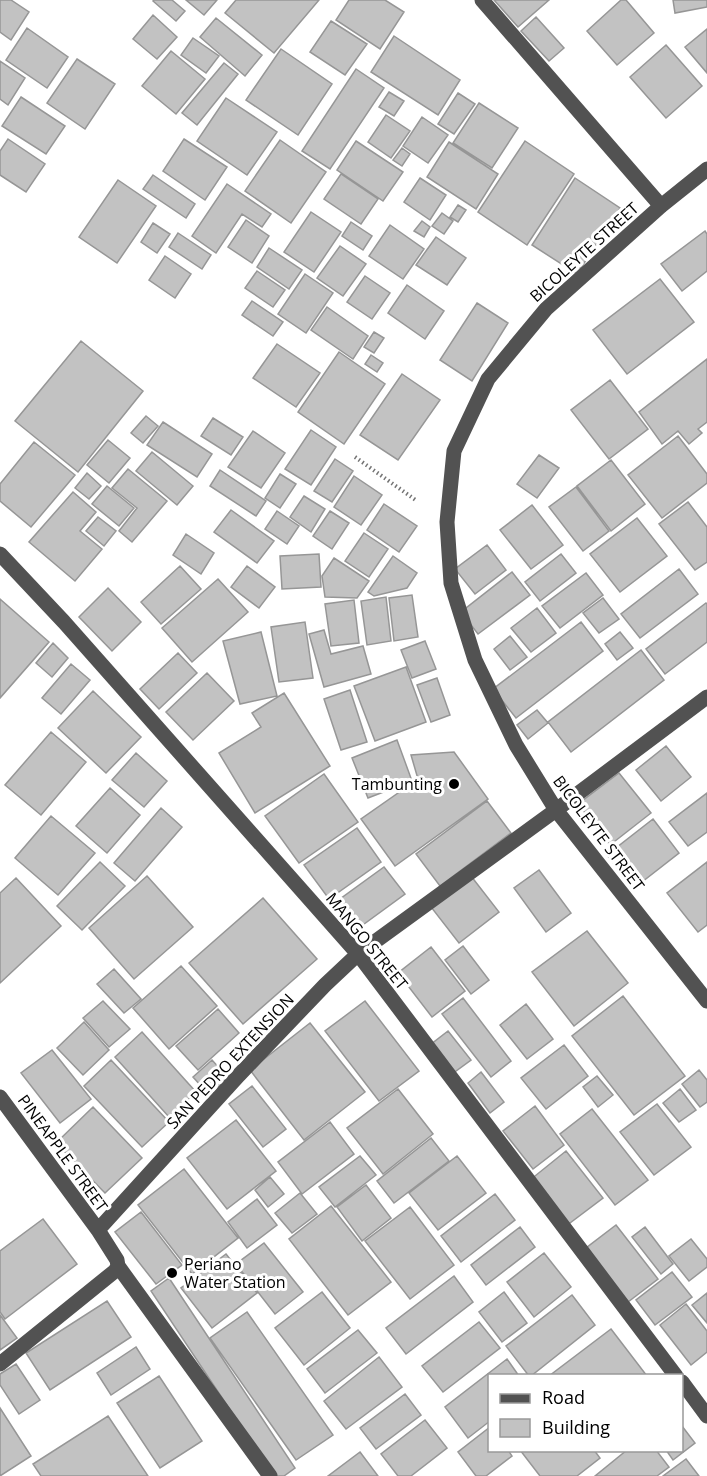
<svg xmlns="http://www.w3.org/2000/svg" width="707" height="1476" font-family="'Open Sans',sans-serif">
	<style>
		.building { fill: #c2c2c2; stroke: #969696; stroke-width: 1.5 }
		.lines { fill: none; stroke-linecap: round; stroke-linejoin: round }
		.path { stroke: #747474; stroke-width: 4; stroke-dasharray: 1.5 3; stroke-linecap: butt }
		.minor { stroke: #525252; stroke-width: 15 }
		.poi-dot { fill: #000; stroke: #fff; stroke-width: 2 }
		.labels { text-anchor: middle; stroke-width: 6; stroke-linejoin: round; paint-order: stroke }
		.street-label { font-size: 16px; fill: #000; stroke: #fff }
		.poi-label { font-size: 16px; fill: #000; stroke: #fff; text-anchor: end }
	</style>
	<rect width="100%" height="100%" fill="#fff"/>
	<path class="building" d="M0,0H11L29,12L11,40L0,32Z
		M154,0H172L185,11L176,21L153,1Z
		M186,0H217L204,15Z
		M236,0H319L274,53L225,13Z
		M349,0H385L404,12L380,49L336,20Z
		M494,0H549L518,27Z
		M621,0H626L654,33L617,65L587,31Z
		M673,0H707V7L675,13Z
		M153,15L177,37L157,59L133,39Z
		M536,17L564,48L549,61L521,31Z
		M216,18L262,55L245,76L200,37Z
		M331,21L367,44L345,75L310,52Z
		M27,28L68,57L47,88L6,60Z
		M707,29V73L685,47Z
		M394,36L460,80L438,115L371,72Z
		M193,38L219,56L206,73L181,55Z
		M666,45L702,86L666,118L630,77Z
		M281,49L332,84L298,135L246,100Z
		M171,51L205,79L176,114L142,86Z
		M77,59L115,84L85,129L47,103Z
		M0,61L25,78L8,105L0,99Z
		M224,63L238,74L197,125L182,113Z
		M356,69L384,88L330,169L302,151Z
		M389,92L404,101L394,116L379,107Z
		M458,93L475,104L454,134L438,124Z
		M21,97L65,126L46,154L2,126Z
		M226,98L277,132L247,175L197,141Z
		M479,103L518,128L492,168L453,143Z
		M386,115L410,131L391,158L368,142Z
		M422,117L448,135L428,163L403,146Z
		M8,139L45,164L26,192L0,175V151Z
		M184,139L227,167L205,200L163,171Z
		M280,140L326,172L291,223L245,191Z
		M356,141L403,172L383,201L337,170Z
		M525,141L574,174L527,245L478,212Z
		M449,142L498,174L476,209L427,177Z
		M402,148L410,154L402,166L393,160Z
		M341,174L378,199L361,224L324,199Z
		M153,175L195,204L186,218L143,189Z
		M420,178L446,195L430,220L404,202Z
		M575,178L620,208L577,274L532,245Z
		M118,180L156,206L117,263L79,237Z
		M227,184L271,214L262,227L242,214L216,253L192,236Z
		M458,205L466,210L458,222L450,217Z
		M311,212L341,232L314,272L284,252Z
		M442,213L453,221L444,234L432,226Z
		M246,220L269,236L252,263L228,247Z
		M422,221L430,227L424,237L414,231Z
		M351,222L372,236L363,250L342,236Z
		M153,223L170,234L157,253L141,242Z
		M390,225L424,249L403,279L369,256Z
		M705,231L707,234V271L682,291L661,264Z
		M178,233L211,255L202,269L169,247Z
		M436,237L466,258L447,285L416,265Z
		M340,246L366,264L343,296L317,278Z
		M269,248L302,270L289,289L257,267Z
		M165,256L191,274L175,298L149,280Z
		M257,271L285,290L273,307L245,288Z
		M305,274L333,293L306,333L278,314Z
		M365,276L390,293L372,319L347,302Z
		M660,279L694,322L627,374L593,330Z
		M407,285L444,311L425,339L388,313Z
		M252,301L283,322L273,336L242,315Z
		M477,303L508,323L472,381L440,360Z
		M327,307L368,336L353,359L311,330Z
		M374,332L384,338L374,353L364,347Z
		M81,341L143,391L78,472L15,421Z
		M277,344L320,373L296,407L253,378Z
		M339,352L385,384L344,444L298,412Z
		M371,355L383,363L377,372L365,364Z
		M707,359V422L698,429L702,433L689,444L678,431L662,444L639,412Z
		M402,374L440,400L398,460L360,435Z
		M610,380L648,429L609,459L571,410Z
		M146,416L158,426L143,443L131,433Z
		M213,418L243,437L231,455L201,436Z
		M163,422L212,454L197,477L147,445Z
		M311,430L336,447L311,485L285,469Z
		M253,431L285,453L261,488L228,467Z
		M678,436L707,474V483L662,518L628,475Z
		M108,440L130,458L109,483L87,465Z
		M34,442L75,475L31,527L0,501V484Z
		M152,452L193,486L177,505L136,471Z
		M539,455L559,468L537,498L517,484Z
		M335,459L353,471L332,502L314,491Z
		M611,460L645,504L611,531L577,486Z
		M128,469L167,501L132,542L119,531L137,508L112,488Z
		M220,470L266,501L256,516L210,486Z
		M87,473L101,486L89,499L75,488Z
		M280,474L296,484L280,508L265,498Z
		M354,476L382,495L361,525L334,507Z
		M107,486L134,508L119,526L92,504Z
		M576,487L609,531L583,551L549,507Z
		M73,492L96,512L80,531L102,549L75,581L29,542Z
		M304,496L325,509L311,532L290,517Z
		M688,502L707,527V562L695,570L659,524Z
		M384,504L417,526L399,552L367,530Z
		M532,505L563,545L531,569L500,530Z
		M231,510L274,541L257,563L214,532Z
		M277,511L299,526L287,544L265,529Z
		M330,511L349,523L332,549L313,536Z
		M98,517L116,531L104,546L86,531Z
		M637,518L667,556L620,592L590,554Z
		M364,533L388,549L369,577L345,561Z
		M186,534L214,553L201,574L173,555Z
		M487,545L506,570L475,594L455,569Z
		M319,554L321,587L282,589L280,556Z
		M561,554L576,573L540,601L525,582Z
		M393,556L417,573L407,588L374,596L368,592Z
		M334,558L369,581L357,598L325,597L322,576Z
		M180,566L201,589L161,624L141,602Z
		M247,566L275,587L259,608L231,587Z
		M679,569L698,594L640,638L621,614Z
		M512,572L530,595L478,634L461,612Z
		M586,573L603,595L560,628L542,606Z
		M218,579L248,612L192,662L162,628Z
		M108,588L141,622L112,651L79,617Z
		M412,595L418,637L394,641L389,598Z
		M386,597L391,641L367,645L361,601Z
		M603,598L619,619L599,633L583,613Z
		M0,599L49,642L0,698Z
		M354,600L359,643L331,646L325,604Z
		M706,603L707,604V642L665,674L646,649Z
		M537,608L556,633L531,652L511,628Z
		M305,622L313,678L279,682L271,627Z
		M581,622L603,651L516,718L493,689Z
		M324,630L331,654L363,646L371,674L324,687L309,634Z
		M261,632L277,696L240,704L223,641Z
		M620,632L633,648L617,660L605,644Z
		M510,636L527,657L510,670L494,649Z
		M425,641L436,669L412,678L401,650Z
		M53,643L68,658L52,677L36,663Z
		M641,650L664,680L571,752L548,722Z
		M178,653L197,673L159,709L140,689Z
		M71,664L90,680L61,714L42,698Z
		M406,667L426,722L375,741L354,686Z
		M207,673L234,701L193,740L166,712Z
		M437,678L450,715L431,722L417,685Z
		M350,690L367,742L341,750L324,699Z
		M93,691L141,737L106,773L58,728Z
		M284,693L330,766L255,813L219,753L261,727L252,713Z
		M537,710L548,723L528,739L517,725Z
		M51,732L86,762L41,815L5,785Z
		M397,740L412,781L368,798L352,758Z
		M666,746L691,777L661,801L636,770Z
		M454,752L488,799L395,866L361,819L418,779L411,755Z
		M136,753L167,781L144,807L112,780Z
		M619,773L651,813L610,845L578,804Z
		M324,774L358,822L299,863L265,816Z
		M110,788L140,815L107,853L76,826Z
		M707,793V832L688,846L669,822Z
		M487,801L511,833L440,886L416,854Z
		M161,808L182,827L135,881L114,863Z
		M51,816L95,853L58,895L15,858Z
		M653,819L679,853L633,889L607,855Z
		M357,828L381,862L329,899L304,865Z
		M100,862L125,886L82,930L57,906Z
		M707,862V925L698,932L667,893Z
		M384,867L405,894L360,927L340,899Z
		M539,870L571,913L546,932L514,888Z
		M147,876L193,927L134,979L89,928Z
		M471,876L499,912L459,943L431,907Z
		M16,878L61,926L0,983V893Z
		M263,898L317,959L243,1024L189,963Z
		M587,931L628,983L574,1026L532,972Z
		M463,946L489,980L471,994L445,960Z
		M431,947L465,991L432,1017L398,973Z
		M181,966L217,1006L169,1049L133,1008Z
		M114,969L141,999L124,1013L97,984Z
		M623,996L685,1076L634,1115L572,1036Z
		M463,998L511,1061L491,1077L442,1014Z
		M103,1001L130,1029L109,1047L83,1018Z
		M365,1001L419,1071L379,1101L325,1031Z
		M526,1004L553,1039L527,1059L500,1025Z
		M218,1009L239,1033L198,1070L176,1046Z
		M84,1022L109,1050L83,1075L57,1048Z
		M310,1023L365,1092L304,1140L250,1070Z
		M448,1031L471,1060L452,1074L430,1045Z
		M142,1032L196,1092L169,1117L115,1057Z
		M564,1045L588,1076L546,1109L521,1078Z
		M52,1050L91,1099L60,1123L21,1073Z
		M111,1060L169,1122L142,1147L84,1086Z
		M212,1060L230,1080L211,1097L193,1077Z
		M699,1070L707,1080V1102L700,1107L682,1084Z
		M481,1072L504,1102L490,1113L468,1083Z
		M597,1076L613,1095L598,1107L583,1087Z
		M252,1086L286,1129L263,1147L229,1104Z
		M398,1089L433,1134L383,1174L347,1128Z
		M680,1089L696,1110L679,1122L663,1103Z
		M657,1104L691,1147L654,1175L620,1132Z
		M535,1106L564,1145L533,1169L503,1131Z
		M93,1107L142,1158L105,1193L56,1143Z
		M592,1109L648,1180L615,1205L560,1134Z
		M236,1120L276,1171L227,1209L187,1158Z
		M330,1122L354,1154L302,1194L278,1162Z
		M431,1138L449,1161L394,1203L377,1181Z
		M566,1151L603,1198L566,1226L530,1180Z
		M360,1156L376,1175L335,1207L319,1187Z
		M457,1156L486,1193L438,1230L409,1193Z
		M184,1169L238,1238L192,1274L138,1205Z
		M270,1177L284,1194L268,1207L255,1190Z
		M366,1185L391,1218L362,1241L337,1207Z
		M300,1193L317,1214L292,1233L275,1213Z
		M495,1194L515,1220L461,1262L441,1236Z
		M257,1199L277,1225L247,1248L228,1222Z
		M331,1206L391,1282L348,1315L289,1239Z
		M410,1207L454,1265L410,1299L365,1241Z
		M141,1212L182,1265L156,1284L115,1232Z
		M43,1219L77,1264L5,1319L0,1312V1251Z
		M616,1225L658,1279L628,1302L586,1248Z
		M520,1227L535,1247L486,1285L471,1265Z
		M645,1227L673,1264L661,1274L632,1237Z
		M691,1239L707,1259V1267L689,1281L669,1256Z
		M264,1243L303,1292L275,1314L236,1264Z
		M544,1253L571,1287L534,1317L507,1282Z
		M226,1254L257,1293L212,1328L181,1288Z
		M672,1272L692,1297L655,1325L636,1300Z
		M454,1276L473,1302L406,1354L386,1328Z
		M169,1278L295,1468L284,1476H274L151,1291Z
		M322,1292L350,1328L304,1365L275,1328Z
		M504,1292L527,1323L502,1342L479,1312Z
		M707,1293V1323L692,1305Z
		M572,1295L595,1325L531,1376H529L506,1346Z
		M107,1301L131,1337L50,1390L26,1353Z
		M686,1304L707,1331V1352L691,1365L660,1325Z
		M247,1312L333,1435L296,1460L210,1338Z
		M0,1315L17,1338L0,1350Z
		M479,1322L500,1348L443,1392L422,1366Z
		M611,1329L647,1376H549Z
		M358,1330L377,1353L325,1393L307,1369Z
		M136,1347L150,1369L111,1395L97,1373Z
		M379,1357L402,1387L346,1429L324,1401Z
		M507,1359L519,1376H490V1421L468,1438L445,1407Z
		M16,1364L40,1400L19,1414L0,1385V1374Z
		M159,1376L202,1441L160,1468L117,1403Z
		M405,1394L421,1415L376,1449L360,1428Z
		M0,1408L31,1456L0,1476Z
		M108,1416L148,1476H41L33,1464Z
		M425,1420L447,1448L411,1476H398L381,1454Z
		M682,1426L695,1443L673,1460L666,1450H682Z
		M490,1427V1450H508L512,1456L486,1476H476L458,1452Z
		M520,1450H594L600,1458L577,1476H540Z
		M627,1450H656L669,1467L657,1476H595Z
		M360,1452L378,1476H328Z
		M686,1459L699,1476H663Z"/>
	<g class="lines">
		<path class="path" d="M355,457L417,501"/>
		<path class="minor" d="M482,0L661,206
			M707,169L661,206L546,309L488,379L454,451L447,522L451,583L475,660L516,745L556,810L707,1001
			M0,554L64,622L358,954L676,1376
			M0,1097L98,1230
			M0,1364L115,1271L118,1266
			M682,1382L707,1416
			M270,1476L118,1266L117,1260L98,1230L239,1075L325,985L358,954L556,810L707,697"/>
	</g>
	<g class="poi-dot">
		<circle cx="454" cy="784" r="6"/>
		<circle cx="172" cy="1273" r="6"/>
	</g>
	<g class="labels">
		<g class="street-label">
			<text transform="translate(584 252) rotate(-42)" y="6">BICOLEYTE STREET</text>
			<text transform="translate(599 833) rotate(53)" y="6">BICOLEYTE STREET</text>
			<text transform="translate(367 941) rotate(51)" y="6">MANGO STREET</text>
			<text transform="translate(230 1061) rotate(-47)" y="6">SAN PEDRO EXTENSION</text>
			<text transform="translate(63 1153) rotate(54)" y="6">PINEAPPLE STREET</text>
		</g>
		<g class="poi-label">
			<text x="442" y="790">Tambunting</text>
			<text x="184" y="1270" text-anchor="start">Periano<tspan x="184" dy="18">Water Station</tspan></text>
		</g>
	</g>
	<rect x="488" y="1374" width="195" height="78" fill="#ffffff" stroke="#999999" stroke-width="1.5"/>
	<rect x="500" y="1394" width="30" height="9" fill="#525252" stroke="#999999" stroke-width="1.5"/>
	<text x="542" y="1404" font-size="18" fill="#000000">Road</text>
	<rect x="500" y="1419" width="30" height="18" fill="#c2c2c2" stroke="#999999" stroke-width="1.5"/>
	<text x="542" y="1434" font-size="18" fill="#000000">Building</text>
</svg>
